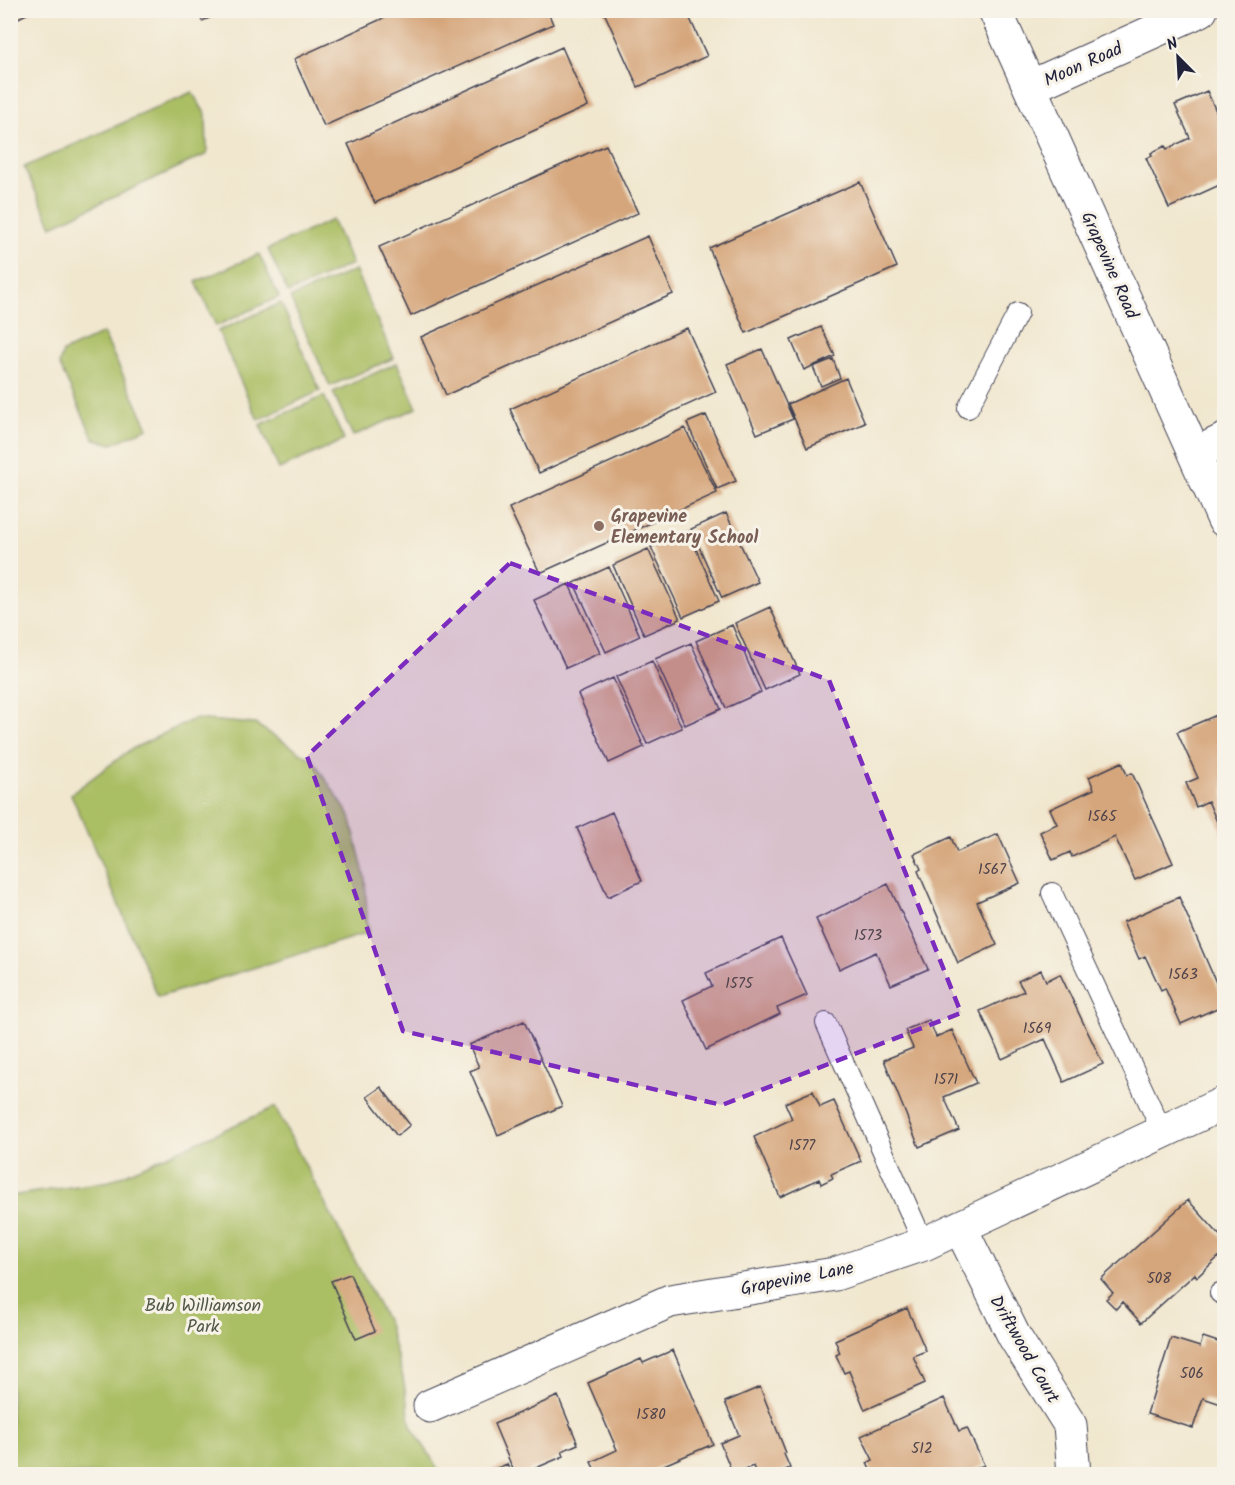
<svg xmlns="http://www.w3.org/2000/svg" width="1235" height="1485" font-family="Kalam,sans-serif">
	<style>
		.green { fill: #aabe63; stroke: #66704f; stroke-width: 1.5 }
		.building { fill: #d5a67c }
		.lines { fill: none; stroke-linecap: round; stroke-linejoin: round }
		.service-casing { stroke: #414051; stroke-width: 22 }
		.minor-casing { stroke: #414051; stroke-width: 35 }
		.secondary-casing { stroke: #414051; stroke-width: 35 }
		.service { stroke: #fff; stroke-width: 20 }
		.minor { stroke: #fff; stroke-width: 33 }
		.secondary { stroke: #fff; stroke-width: 33 }
		.marked { fill: #7b2cbf; fill-opacity: 0.2; stroke: #7b2cbf; stroke-width: 4.5; stroke-dasharray: 12 8; stroke-linejoin: round }
		.education-dot { fill: #8d6e63; stroke: #f7f3e8; stroke-width: 2 }
		.labels { text-anchor: middle; stroke-width: 6; stroke-linejoin: round; paint-order: stroke }
		.number-label { font-size: 15px; fill: #4f434b }
		.street-label { font-size: 18px; fill: #22223b; stroke: #f7f3e8 }
		.education-label { font-size: 18px; font-weight: bold; fill: #785e54; stroke: #f7f3e8; text-anchor: start }
		.park-label { font-size: 18px; fill: #525949; stroke: #f7f3e8 }
	</style>
	<rect width="100%" height="100%" fill="#f7f3e8"/>
	<filter id="ink" filterUnits="userSpaceOnUse"><feTurbulence type="fractalNoise" baseFrequency=".0167" numOctaves="2"/><feDisplacementMap in="SourceGraphic" scale="12" xChannelSelector="R" yChannelSelector="G"/><feConvolveMatrix kernelMatrix="1 2 1 2 8 2 1 2 1" color-interpolation-filters="sRGB"/></filter>
	<filter id="wash" filterUnits="userSpaceOnUse"><feTurbulence type="fractalNoise" baseFrequency=".008" numOctaves="4" result="noise"/><feDisplacementMap in="SourceGraphic" scale="24" xChannelSelector="R" yChannelSelector="G"/><feGaussianBlur stdDeviation="1.35" result="paint"/><feColorMatrix in="noise" values="0 0 0 0 0 0 0 0 0 0 0 0 0 0 0 0 0 1.4 0 .05"/><feComposite in="paint" operator="in"/></filter>
	<g filter="url(#wash)">
		<rect width="100%" height="100%" fill="#f1e7cf"/>
		<path class="green" d="M192,92L206,115L207,154L52,226L24,167Z
			M332,220L352,264L288,293L268,249Z
			M259,254L279,297L216,326L196,282Z
			M355,270L394,358L330,386L290,298Z
			M281,303L320,391L258,420L218,331Z
			M103,333L148,428L112,444L94,439L59,364L63,352Z
			M397,363L417,408L353,436L333,392Z
			M324,396L344,440L279,469L260,425Z
			M194,719L255,724L313,760L350,816L365,878L368,933L158,997L71,794L130,750Z
			M275,1107L388,1324L403,1378L411,1426L433,1460L440,1474H11V1196L110,1181Z"/>
		<g id="blocks">
			<path class="building" d="M10,10H35L10,22Z
				M198,10H227V11L202,21Z
				M401,10H547L553,24L324,126L294,59Z
				M603,10H686L707,56L638,87Z
				M562,47L588,106L375,203L348,144Z
				M1207,91L1224,129V183L1169,208L1146,158L1152,156L1151,153L1165,146L1167,149L1190,138L1175,105Z
				M606,145L638,213L411,316L379,247Z
				M860,182L897,267L746,333L709,248Z
				M648,236L673,294L446,395L421,337Z
				M821,327L835,356L804,370L791,340Z
				M687,328L716,392L539,473L510,409Z
				M762,349L793,419L757,434L727,364Z
				M833,359L840,378L821,386L813,367Z
				M846,378L865,423L807,448L788,404Z
				M706,415L736,481L717,489L687,423Z
				M685,428L717,493L540,573L509,508Z
				M726,513L758,582L722,598L691,529Z
				M688,531L719,601L683,617L651,547Z
				M648,549L680,619L644,635L613,565Z
				M609,567L640,636L606,652L574,583Z
				M569,584L600,653L566,668L534,600Z
				M770,607L800,674L765,690L735,623Z
				M732,625L761,692L726,708L696,641Z
				M691,643L721,709L685,725L655,659Z
				M652,661L682,728L647,744L616,677Z
				M613,678L644,747L609,763L578,694Z
				M1219,714L1224,727V838L1208,801L1196,807L1186,783L1198,778L1177,732Z
				M1122,762L1127,775L1132,773L1173,863L1135,880L1115,837L1072,857L1070,852L1053,860L1040,832L1057,824L1050,809L1094,789L1089,777Z
				M612,812L642,881L608,897L577,828Z
				M998,834L1020,883L977,902L997,945L958,963L918,871L921,869L914,854L951,837L957,852Z
				M888,884L928,969L891,985L876,952L839,969L816,919Z
				M1179,897L1224,1001V1005L1181,1024L1165,988L1161,990L1145,956L1139,959L1123,922Z
				M781,938L807,995L777,1008L780,1014L706,1050L683,1000L712,986L706,973Z
				M1041,970L1046,981L1060,974L1103,1064L1064,1082L1045,1039L1002,1059L980,1011L1024,991L1018,981Z
				M929,1020L936,1037L952,1030L976,1083L944,1097L959,1130L919,1147L884,1060L913,1048L905,1030Z
				M524,1021L562,1106L498,1135L470,1071L479,1067L469,1045Z
				M381,1087L410,1125L397,1136L367,1097Z
				M813,1091L820,1107L834,1101L861,1161L831,1174L833,1178L821,1184L819,1179L780,1197L754,1137L792,1119L785,1103Z
				M1188,1200L1224,1240V1252L1197,1277L1195,1274L1141,1323L1122,1302L1116,1309L1106,1299L1113,1293L1101,1279Z
				M350,1274L375,1331L356,1339L331,1281Z
				M907,1308L926,1351L913,1356L925,1383L865,1410L849,1371L844,1373L836,1355L840,1353L835,1340Z
				M1203,1337L1224,1344V1405L1203,1398L1193,1428L1147,1414L1171,1338L1200,1347Z
				M673,1350L713,1444L643,1474H597L591,1462L617,1450L588,1383L641,1359L643,1363Z
				M760,1387L786,1453L784,1454L790,1468L776,1474H756L753,1466L733,1474L720,1443L739,1435L725,1402Z
				M558,1396L578,1444L562,1451L564,1456L522,1474H515L494,1424Z
				M944,1398L959,1431L967,1428L984,1465L964,1474H872L867,1463L873,1460L861,1436Z
				M507,1464L511,1474H482Z"/>
		</g>
	</g>
	<g filter="url(#ink)">
		<use href="#blocks" fill-opacity="0" stroke="#414051" stroke-width="1.5"/>
		<g class="lines">
			<defs>
				<path id="service" d="M968,408L1018,313
					M1052,893L1162,1131
					M826,1023L924,1244
					M1220,1293L1224,1292"/>
				<path id="minor" d="M1030,87L1201,10
					M1195,454L1224,440
					M960,1227L1014,1336L1070,1425L1074,1474
					M430,1406L670,1301L835,1274L924,1244L1224,1103"/>
				<path id="secondary" d="M995,10L1224,520"/>
			</defs>
			<use href="#service" class="service-casing"/>
			<use href="#minor" class="minor-casing"/>
			<use href="#secondary" class="secondary-casing"/>
			<use href="#service" class="service"/>
			<use href="#minor" class="minor"/>
			<use href="#secondary" class="secondary"/>
		</g>
	</g>
	<path class="marked" d="M510,563L829,680L961,1013L722,1105L403,1031L307,756Z"/>
	<circle class="education-dot" cx="599" cy="526" r="6"/>
	<g class="labels">
		<g class="number-label">
			<text x="1102" y="821">1565</text>
			<text x="992" y="874">1567</text>
			<text x="868" y="940">1573</text>
			<text x="1183" y="979">1563</text>
			<text x="739" y="988">1575</text>
			<text x="1037" y="1033">1569</text>
			<text x="946" y="1084">1571</text>
			<text x="802" y="1150">1577</text>
			<text x="1159" y="1283">508</text>
			<text x="1192" y="1378">506</text>
			<text x="651" y="1419">1580</text>
			<text x="922" y="1453">512</text>
		</g>
		<g class="street-label">
			<text transform="translate(1083 64) rotate(-24)" y="6">Moon Road</text>
			<text transform="translate(1110 265) rotate(66)" y="6">Grapevine Road</text>
			<text transform="translate(797 1278) rotate(-11)" y="6">Grapevine Lane</text>
			<text transform="translate(1025 1349) rotate(60)" y="6">Driftwood Court</text>
		</g>
		<g class="education-label">
			<text x="611" y="522">Grapevine<tspan x="611" dy="21">Elementary School</tspan></text>
		</g>
		<g class="park-label">
			<text x="203" y="1311">Bub Williamson<tspan x="203" dy="21">Park</tspan></text>
		</g>
	</g>
	<rect width="1235" height="1485" fill="none" stroke="#f7f3e8" stroke-width="36"/>
	<g transform="translate(1178 57) rotate(336)" stroke="#f7f3e8" stroke-width="4.5" paint-order="stroke">
	<path d="M0-4.5L10 22L0 15L-10 22Z" fill="#22223b"/>
	<text y="-9" font-size="16" font-weight="bold" text-anchor="middle" fill="#22223b">N</text>
	</g>
</svg>
